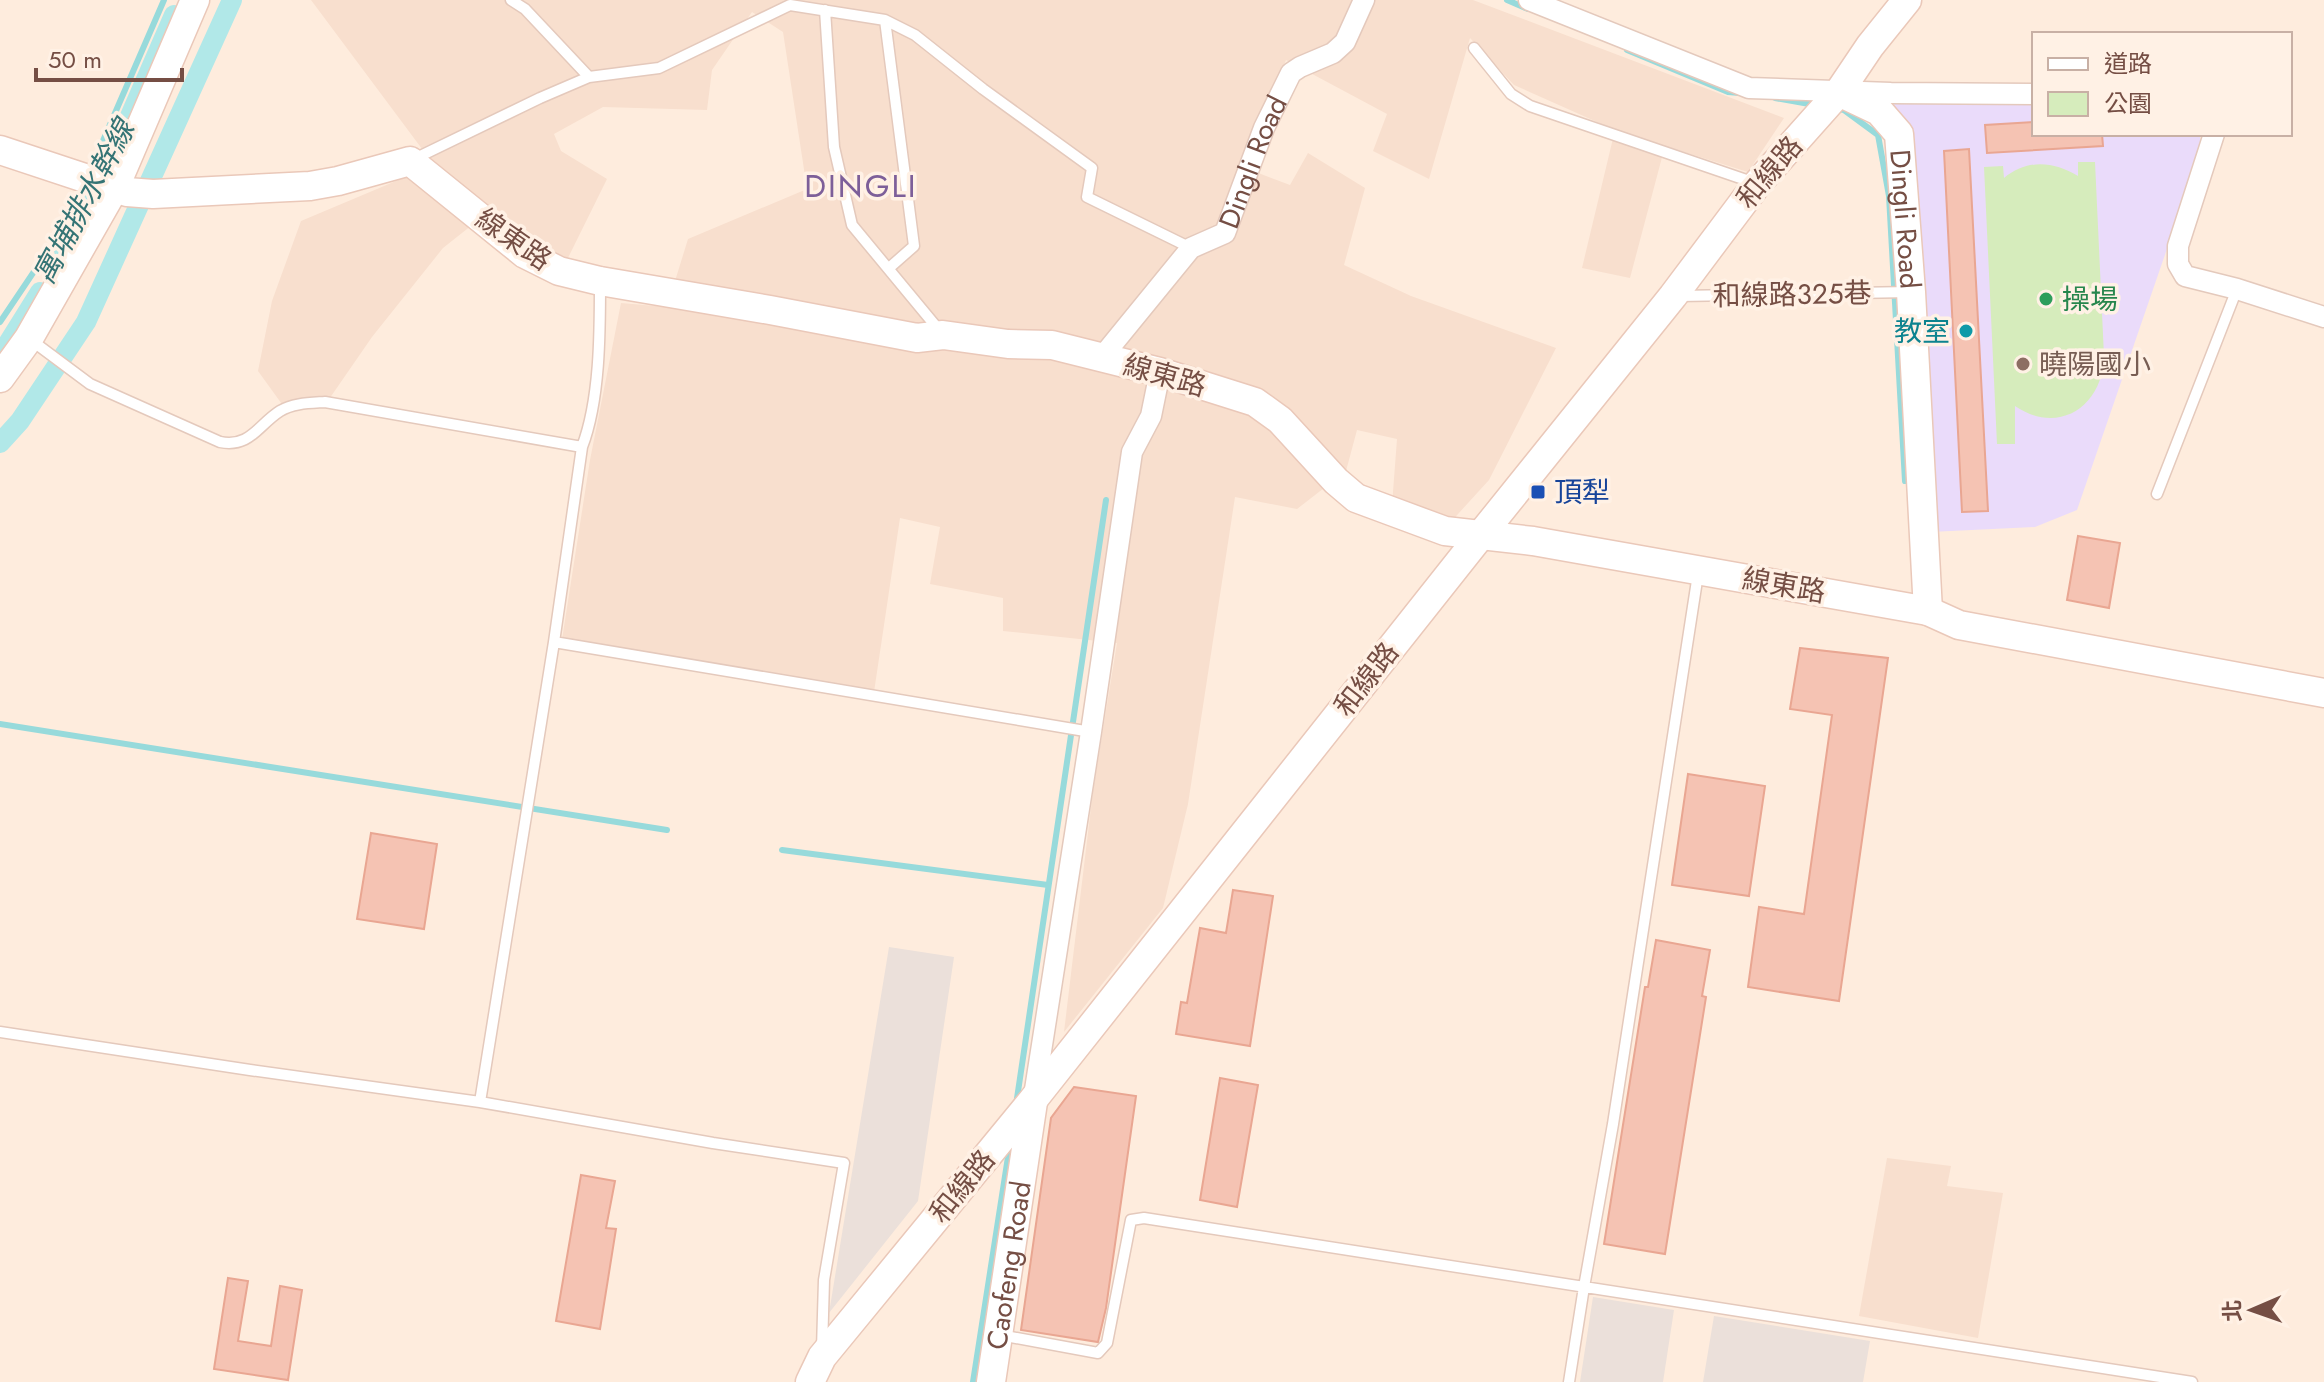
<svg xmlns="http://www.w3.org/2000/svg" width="2324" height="1382" font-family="Jost,'Noto Sans TC',sans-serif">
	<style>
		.residential { fill: #f8dfce }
		.industrial { fill: #ebe0da }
		.education { fill: #eadbfa }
		.green { fill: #d6ecbc }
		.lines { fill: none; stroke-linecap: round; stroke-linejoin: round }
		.stream { stroke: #97dadb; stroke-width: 6 }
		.canal { stroke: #b1e8e8; stroke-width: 20 }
		.building { fill: #f5c3b3; stroke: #e9a692; stroke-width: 2 }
		.lane-casing { stroke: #e4c9bc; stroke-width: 13 }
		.street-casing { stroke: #e4c9bc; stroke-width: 23 }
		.secondary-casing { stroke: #eac8b9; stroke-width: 31 }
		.lane { stroke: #fff; stroke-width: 10 }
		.street { stroke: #fff; stroke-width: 20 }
		.secondary { stroke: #fff; stroke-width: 28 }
		.leisure-dot { fill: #2e9e5b; stroke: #fff1e5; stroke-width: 3 }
		.culture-dot { fill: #0f9aa8; stroke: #fff1e5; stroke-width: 3 }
		.education-dot { fill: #8d6e63; stroke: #fff1e5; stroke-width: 3 }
		.transit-dot { fill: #1a4fb4; stroke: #fff1e5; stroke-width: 3 }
		.labels { text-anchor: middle; stroke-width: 7; stroke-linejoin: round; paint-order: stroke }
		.street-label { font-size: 28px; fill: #754e44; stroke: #fff1e5 }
		.leisure-label { font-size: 28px; fill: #27864d; stroke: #fff1e5; text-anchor: start }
		.culture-label { font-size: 28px; fill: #0d838f; stroke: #fff1e5; text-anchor: end }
		.education-label { font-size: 28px; fill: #785e54; stroke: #fff1e5; text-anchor: start }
		.transit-label { font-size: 28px; fill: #164399; stroke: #fff1e5; text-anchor: start }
		.water-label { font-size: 30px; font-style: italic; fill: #357475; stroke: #fff1e5 }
		.quarter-label { font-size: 32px; letter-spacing: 2px; fill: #7d5f99; stroke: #fff1e5 }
	</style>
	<rect width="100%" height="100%" fill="#feecdd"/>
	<path class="residential" d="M311,0H1473L1784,118L1748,172L1665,146L1630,278L1582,268L1615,130L1514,85L1470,38L1429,179L1373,151L1387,114L1286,60L1240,166L1290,185L1308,153L1365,188L1344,265L1411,296L1556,348L1489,480L1448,525L1392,505L1397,439L1357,430L1346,471L1297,509L1235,497L1188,804L1163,908L1064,1032L1093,791L1117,643L1003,631V598L930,584L940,527L900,518L874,692L561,646L590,460L621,303L667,307L688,239L807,189L783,32L752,12L712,70L707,110L603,107L554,134L561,151L607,179L564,266L491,210L443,248L372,337L325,405L284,407L258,371L272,301L301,221L434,165Z
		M1887,1158L1951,1166L1947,1186L2003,1193L1978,1338L1859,1316Z"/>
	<path class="industrial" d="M889,947L954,957L918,1201L829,1313Z
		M1593,1297L1674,1310L1663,1382H1580Z
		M1714,1316L1870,1341L1863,1382H1703Z"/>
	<path class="education" d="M1893,103H2034V134H2200V153L2077,510L2035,527L1930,532L1904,127Z"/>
	<path class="green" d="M2078,162H2095L2104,356C2103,406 2059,436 2015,406V444H1997L1984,167L2003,166L2004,178C2027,159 2053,161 2078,176Z"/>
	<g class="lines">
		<path class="stream" d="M1507,0L1528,9
			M1627,50L1728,92L1740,93
			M1775,98L1815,105
			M1838,109L1844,110L1878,135L1889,196L1905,481
			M89,173L164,0
			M0,322L66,224L83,187
			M0,724L667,830
			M782,850L1048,885
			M1016,1105L1106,500
			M973,1382L1010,1144"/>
		<path class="canal" d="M64,250L107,169L174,15
			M0,356L40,292
			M0,443L20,421L86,322L232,0"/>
	</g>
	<path class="building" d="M2034,122V134H2102L2103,146L1987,153L1985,125Z
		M1969,149L1988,511L1962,512L1944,151Z
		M2078,536L2120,543L2109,608L2067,600Z
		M1800,648L1888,658L1839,1001L1748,987L1759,907L1804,914L1832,715L1790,709Z
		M1688,774L1765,786L1749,896L1672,885Z
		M371,833L437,844L424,929L357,919Z
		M1233,890L1273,896L1250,1046L1176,1034L1181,1002L1187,1003L1200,928L1226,933Z
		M1656,940L1710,950L1702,996L1706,997L1665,1254L1604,1244L1645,987H1648Z
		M1220,1078L1258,1085L1237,1207L1200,1200Z
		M1074,1087L1136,1096L1106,1308L1098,1342L1021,1330L1051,1118Z
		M581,1175L615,1181L606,1228L616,1229L600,1329L556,1321Z
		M228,1278L248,1281L238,1341L271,1346L280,1286L302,1290L288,1380L214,1369Z"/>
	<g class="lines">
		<defs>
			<path id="lane" d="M511,0L525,9L589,77
				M825,10L834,147L852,225L939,330
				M885,20L914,246L889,268
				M1474,48L1511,94L1530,106L1755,183
				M412,160L540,98L589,77L659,68L790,5L885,20L915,35L983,89L1092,168L1087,197L1191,248
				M1679,296L1911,292
				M31,340L90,384L220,442C250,448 258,425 280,411C293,403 310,403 325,402L582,447L554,642L480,1102
				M582,447C600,400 600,333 600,283
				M2157,494L2237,289
				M554,642L1091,732
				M0,1032L250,1070L480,1102L713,1143L844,1163L824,1280L822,1349
				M1000,1335L1098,1353L1107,1343L1131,1220L1144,1218L2192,1382
				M1569,1382L1584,1287L1613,1124L1698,574"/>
			<g id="street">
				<path d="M1529,0L1749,88L1891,93L2034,94"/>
				<path d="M2214,134L2178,246V264L2185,276L2237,289L2324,317"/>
				<path id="s1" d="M1102,357L1191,248L1225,233L1264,128L1291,73L1300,67L1333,53L1345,42L1364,0"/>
				<path d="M1034,1096L1091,732L1132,452L1151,416L1160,372"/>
			</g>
			<g id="secondary">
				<path id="s2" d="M1839,92L1879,111L1899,134L1911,292L1928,611"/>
				<path d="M0,150L127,192L153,194L310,186L338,181L410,161L525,254L559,271L600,281L770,310L917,338L943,335L1008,344L1052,345L1160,372L1255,402L1280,420L1336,481L1356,498L1445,531L1533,541L1928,611L1959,625L2324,693"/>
				<path d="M0,378L29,338L115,187L195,0"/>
				<path d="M810,1382L822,1357L1033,1100L1480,536L1673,296L1757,184L1839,92L1870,46L1907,0"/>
				<path id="s3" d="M991,1382L1033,1102"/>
			</g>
		</defs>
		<use href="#lane" class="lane-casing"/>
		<use href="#street" class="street-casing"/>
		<use href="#secondary" class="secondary-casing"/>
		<use href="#lane" class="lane"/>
		<use href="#street" class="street"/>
		<use href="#secondary" class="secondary"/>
	</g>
	<circle class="leisure-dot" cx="2046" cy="299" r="8"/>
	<circle class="culture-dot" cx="1966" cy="331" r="8"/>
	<circle class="education-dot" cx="2023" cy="364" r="8"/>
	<rect class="transit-dot" x="1530" y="484" width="16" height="16" rx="4"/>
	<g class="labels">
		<g class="street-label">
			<text dy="10" stroke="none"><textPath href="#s1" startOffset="254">Dingli Road</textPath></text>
			<text transform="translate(1769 172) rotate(-50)" y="10">和線路</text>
			<text dy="10" stroke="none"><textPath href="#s2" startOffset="160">Dingli Road</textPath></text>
			<text transform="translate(514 239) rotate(35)" y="10">線東路</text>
			<text transform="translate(1792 294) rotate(-1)" y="10">和線路325巷</text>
			<text transform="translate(1165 375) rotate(16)" y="10">線東路</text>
			<text transform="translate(1784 585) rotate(10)" y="10">線東路</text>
			<text transform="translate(1366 679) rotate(-52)" y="10">和線路</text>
			<text transform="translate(962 1186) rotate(-51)" y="10">和線路</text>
			<text dy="10" stroke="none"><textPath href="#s3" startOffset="118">Caofeng Road</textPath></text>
		</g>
		<g class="leisure-label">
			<text x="2062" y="309">操場</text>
		</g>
		<g class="culture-label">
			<text x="1950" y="341">教室</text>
		</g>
		<g class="education-label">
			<text x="2039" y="374">曉陽國小</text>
		</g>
		<g class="transit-label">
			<text x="1554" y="502">頂犁</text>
		</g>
		<g class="water-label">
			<text transform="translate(84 202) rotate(-62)" y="10">寓埔排水幹線</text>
		</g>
		<g class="quarter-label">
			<text x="861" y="197">DINGLI</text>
		</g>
	</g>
	<rect x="2032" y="32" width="260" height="104" fill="#fff1e5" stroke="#c8b0a5" stroke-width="2"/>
	<rect x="2048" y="58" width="40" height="12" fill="#ffffff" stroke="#c8b0a5" stroke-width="2"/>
	<text x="2104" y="72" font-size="24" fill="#754e44">道路</text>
	<rect x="2048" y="92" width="40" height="24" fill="#d6ecbc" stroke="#c8b0a5" stroke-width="2"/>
	<text x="2104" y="112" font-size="24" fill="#754e44">公園</text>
	<g transform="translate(2252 1310) rotate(268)" stroke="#fff1e5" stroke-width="6" paint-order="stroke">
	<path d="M0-6L14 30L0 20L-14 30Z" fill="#754e44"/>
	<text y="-12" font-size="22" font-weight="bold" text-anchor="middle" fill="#754e44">北</text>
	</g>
	<path d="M36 68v12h146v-12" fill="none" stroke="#754e44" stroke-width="4"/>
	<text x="48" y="68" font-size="24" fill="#754e44" stroke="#fff1e5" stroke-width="6" paint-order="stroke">50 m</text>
</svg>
